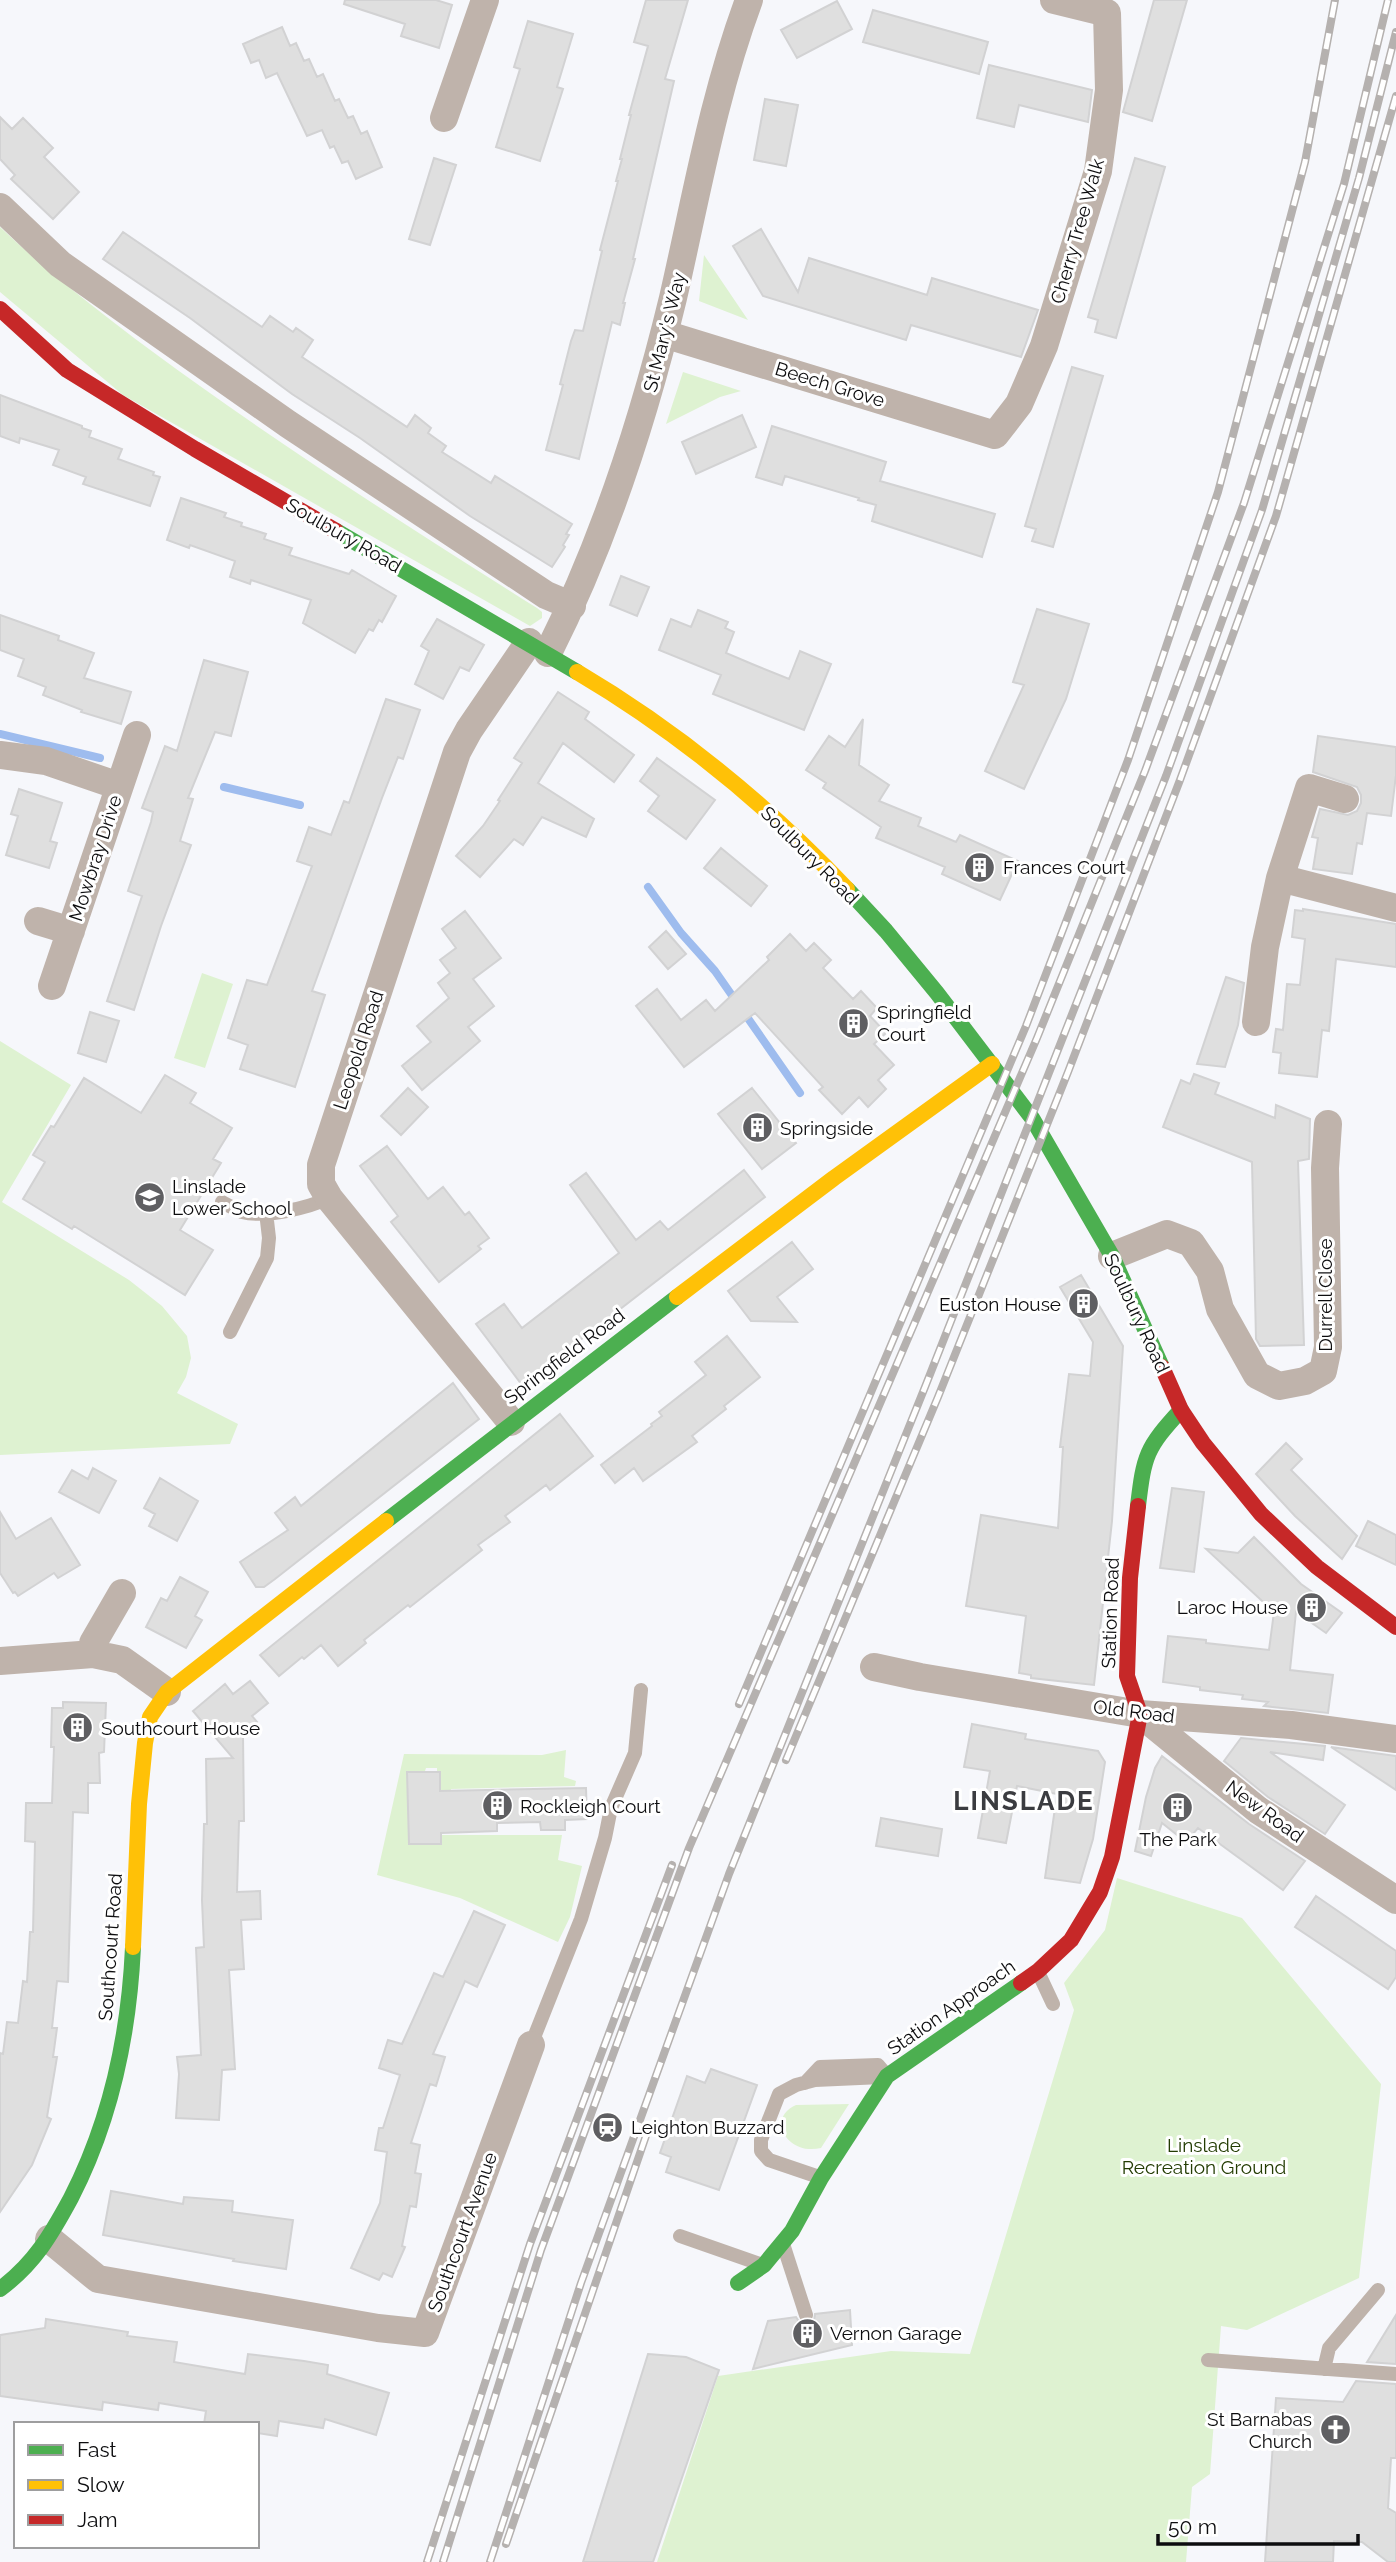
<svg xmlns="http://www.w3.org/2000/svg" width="1396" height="2562" font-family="Raleway,sans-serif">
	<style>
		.green { fill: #def2d1 }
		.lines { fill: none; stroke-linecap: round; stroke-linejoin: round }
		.stream { stroke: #9ebcee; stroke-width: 8 }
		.building { fill: #dfdfdf; stroke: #d2d2d3; stroke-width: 2 }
		.lane { stroke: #bfb3ab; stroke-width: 14 }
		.street { stroke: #bfb3ab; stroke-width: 28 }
		.fast { stroke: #4caf50; stroke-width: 16 }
		.slow { stroke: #ffc107; stroke-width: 16 }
		.jam { stroke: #c62828; stroke-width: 16 }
		.rail-casing { stroke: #b5b1af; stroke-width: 8 }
		.rail { stroke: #fff; stroke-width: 5; stroke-dasharray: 16; stroke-linecap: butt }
		.labels { text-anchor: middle; stroke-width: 6; stroke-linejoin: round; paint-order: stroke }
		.street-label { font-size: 19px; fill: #0d0d0f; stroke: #fff }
		.poi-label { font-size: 19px; fill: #0d0d0f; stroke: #fff; text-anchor: start }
		.park-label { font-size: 19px; fill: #233c03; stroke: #fff }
		.district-label { font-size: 26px; font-weight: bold; letter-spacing: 2px; fill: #3b3c40; stroke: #fff }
	</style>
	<rect width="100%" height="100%" fill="#f6f7fb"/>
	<path class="green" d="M0,227C62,285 130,336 200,386C309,464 423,536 537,608L542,612V618L530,626L123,395L0,292Z
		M704,255L748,320L699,301Z
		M683,372L741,391L720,397L666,424Z
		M202,973L233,984L205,1068L174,1058Z
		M0,1041L71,1085L2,1202L129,1280L162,1306L187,1336L191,1358L186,1377L177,1393L238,1424L230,1444L0,1455Z
		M566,1750L564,1777L576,1781L575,1786L451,1789L450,1793H440V1772L437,1771V1768H426L425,1771L407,1772L409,1844H441V1835H562L558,1860L582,1866L570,1917L558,1942L460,1898L377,1875L404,1754L542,1755Z
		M1117,1878L1242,1918L1381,2084L1359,2278L1247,2330L1221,2326L1210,2474L1192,2487L1186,2562H657L718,2376L891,2351L970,2354L1074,2010L1064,1983L1105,1930Z
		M849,2104L821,2148C787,2156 766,2118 796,2105Z"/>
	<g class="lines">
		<path class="stream" d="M0,734L100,758
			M224,787L300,805
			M648,887L681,933L715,971L800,1093"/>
	</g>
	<path class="building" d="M345,0H436L452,5L439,48L401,36L405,24L344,4Z
		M646,0H688L665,79L674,81L633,259H635L623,303H625L620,325L612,322L579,459L546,450L563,385L560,384L571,341L575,330L583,331L602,251L600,250L618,181H616L622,159H620L631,115H629L648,46L634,42Z
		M1154,0H1187L1152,121L1123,112Z
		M837,1L852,29L797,58L781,30Z
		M873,10L988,42L979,74L863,42Z
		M528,21L573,34L557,87L563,89L540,161L496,147L520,69L514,67Z
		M282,27L290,46L296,43L304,61L309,59L317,77L323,74L335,101L339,99L348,118L353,116L361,134L367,131L382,167L356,179L348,161L342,163L334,146L330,148L322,130L307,136L277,73L266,78L259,60L251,63L243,44Z
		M989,65L1092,90L1088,122L1019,105L1014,127L977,118Z
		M765,99L798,105L786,166L754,160Z
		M0,117L12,129L23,118L53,148L44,157L79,192L53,219L11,179L15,175L0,159Z
		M434,158L456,165L430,245L409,239Z
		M1135,158L1165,167L1116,338L1095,332L1098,320L1088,317Z
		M761,229L798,292L809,258L927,295L932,278L1038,310L1021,357L911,325L906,340L763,296L733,246Z
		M123,232L262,327L270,316L293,332L296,328L313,340L302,357L407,427L415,415L431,428L428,433L446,446L442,452L491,483L495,476L572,524L566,534L569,535L563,545L565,547L552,567L470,516L360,438L292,394L190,318L103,259Z
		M1072,367L1103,376L1053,547L1032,541L1036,529L1025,526Z
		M0,395L82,426V428L91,431L89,437L122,449L118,459L154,472L153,475L160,477L150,506L83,484L86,477L53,465L59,450L20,438L19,443L0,436Z
		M742,415L756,447L696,474L682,442Z
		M772,426L886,462L880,481L995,514L982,557L872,521L876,505L858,500L859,498L785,476L782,485L756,477Z
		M181,498L226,513L224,517L242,523L241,526L266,534L264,539L292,548L289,555L349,574L352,570L396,596L382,622L379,620L373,631L369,629L355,653L303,623L311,600L251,580L250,584L230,577L235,561L190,545L189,548L167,540Z
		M621,576L649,587L637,616L610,605Z
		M1037,609L1089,624L1066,699L1024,789L985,771L1024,685L1013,682Z
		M698,610L728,622L725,628L734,632L726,653L752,664L789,679L800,651L831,664L804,730L713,694L721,675L659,650L671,619L691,627Z
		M0,615L59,636L58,640L94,653L84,678L131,692L121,724L81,712L82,710L43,695L46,687L18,676L24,659L0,650Z
		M437,619L484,645L469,671L460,667L443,699L415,684L429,651L421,646Z
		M204,660L248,672L231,736L215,732L188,798L193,799L180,841L191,845L161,926L134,1010L107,1001L142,896L128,891L151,822L153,812L142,808L165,746L177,751Z
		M558,692L589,712L585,719L634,755L614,782L563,743L538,783L594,819L586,837L542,817L523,845L514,839L480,877L456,856L483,826L500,801L498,800L522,763L514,758Z
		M386,699L420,710L403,759L398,757L382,798L312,991L325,995L295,1087L240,1069L248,1045L228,1038L247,980L267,985L312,866L297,861L309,827L331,835L344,801L349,803Z
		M863,719L859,765L889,785L879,801L921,818L918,826L956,842L960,835L1018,861L1000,900L942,874L945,867L876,838L881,827L823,788L826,783L806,770L829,736L845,747Z
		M1318,736L1396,747V775L1391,816L1367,813L1362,844L1357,843L1352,874L1313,869L1318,838L1312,837L1320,809L1348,815L1357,811L1361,803V795L1357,787L1313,772Z
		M657,758L715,800L686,839L648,811L659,796L640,781Z
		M19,789L62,803L50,841L57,843L49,868L6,855L18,816L11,814Z
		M721,848L767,886L751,906L704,868Z
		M1303,909L1396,924V967L1336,959L1329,1031L1322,1030L1317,1077L1279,1073L1281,1053L1273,1052L1276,1029L1283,1030L1287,984L1300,985L1305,939L1292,937L1295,910L1303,911Z
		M465,911L501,958L473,979L494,1006L468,1027L480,1041L422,1090L402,1066L431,1042L417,1026L449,998L438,983L450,973L440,960L456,948L442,929Z
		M666,931L686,954L668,969L649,947Z
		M790,934L806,951L814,943L831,960L823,968L853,999L861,991L877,1008L870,1016L886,1033L874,1044L894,1065L878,1080L886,1089L868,1107L859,1097L842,1114L819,1090L823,1087L755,1013L684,1067L636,1006L657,989L681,1020L706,1000L715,1011L769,960L767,957Z
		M1226,977L1244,983L1238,1025L1225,1067L1197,1064Z
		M90,1012L119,1021L106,1062L78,1053Z
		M1194,1074L1219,1083L1215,1094L1275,1118L1276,1105L1310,1119L1309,1159L1298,1161L1304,1345L1260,1346L1256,1339L1252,1162L1163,1127L1181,1080L1190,1084Z
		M165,1075L196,1093L190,1103L232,1128L213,1159L221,1163L180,1230L213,1250L185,1295L74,1226L72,1229L23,1199L45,1162L33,1155L51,1126L54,1127L84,1078L141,1113Z
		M408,1088L428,1107L401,1135L381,1116Z
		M752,1088L796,1143L762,1169L718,1114Z
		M387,1146L428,1199L443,1187L465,1215L469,1212L489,1238L478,1246L481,1249L439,1282L391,1222L398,1216L360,1166Z
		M744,1170L765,1197L522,1385L476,1324L504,1304L522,1328L619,1253L570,1185L586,1173L636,1240L660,1221L668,1230Z
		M792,1242L813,1269L777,1297L797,1322L751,1321L728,1291Z
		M1081,1275L1123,1346L1112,1521L1094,1685L1031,1678V1675L1019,1673L1026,1616L966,1606L981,1515L1058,1528L1063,1447H1060L1069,1374L1090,1376L1093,1342L1060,1287Z
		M727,1336L760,1377L724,1406L726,1409L692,1436L697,1442L643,1481L634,1468L615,1483L601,1465L652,1426L651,1424L662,1416L659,1412L706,1375L695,1362Z
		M453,1383L479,1419L275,1579L264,1587H256L240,1562L288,1530L275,1513L295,1497L301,1506Z
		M560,1414L593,1456L550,1490L546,1485L505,1516L510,1522L478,1545L482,1550L410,1607L408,1605L364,1640L366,1643L338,1666L321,1645L304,1659L302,1657L279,1676L260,1655Z
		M1286,1443L1302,1459L1291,1470L1357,1536L1342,1559L1295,1516L1256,1474Z
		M93,1468L116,1481L99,1513L59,1492L72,1470L88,1479Z
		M160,1478L198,1501L177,1541L149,1526L155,1514L144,1508Z
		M1172,1488L1204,1492L1194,1572L1160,1568Z
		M0,1512L16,1539L51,1518L80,1565L58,1578L54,1573L18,1596L15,1592L13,1593L0,1573Z
		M1368,1521L1396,1535V1565L1356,1546Z
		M1254,1537L1301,1584L1342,1613L1326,1633L1296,1612L1290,1670L1333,1675L1328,1713L1264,1706L1268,1702L1242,1699L1243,1695L1200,1690V1687L1163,1682L1168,1636L1206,1640V1643L1269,1650L1274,1612L1206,1549L1238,1553Z
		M180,1577L208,1592L195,1616L202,1620L186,1648L146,1627L161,1598L167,1601Z
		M250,1681L268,1703L252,1716L257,1722L243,1735L244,1821H239L237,1892L260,1891L261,1919L241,1920L244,1969L229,1970L235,2069L222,2070L219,2120L176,2118L179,2074L177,2057L201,2055L196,1948L204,1947L202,1900L204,1824H207L206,1759L233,1758L193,1711L225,1684L233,1694Z
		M63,1702L106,1703L104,1752L99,1753L100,1783H88V1813L73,1812L68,1982L57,1981L52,2028H57L53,2057H57L47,2117L51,2119L32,2165L0,2212V2053L3,2054L7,2022L18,2023L23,1981L27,1982L30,1932H33L35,1842L25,1841L26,1803H52L54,1747H51L52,1708H63Z
		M972,1724L1026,1734L1025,1739L1098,1751L1105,1762L1093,1839L1080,1883L1045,1878L1057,1794L1017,1786L1006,1843L978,1838L990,1771L964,1767Z
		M1241,1738L1325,1746L1323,1760L1270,1752L1345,1805L1325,1834L1268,1797L1224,1761Z
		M1331,1747L1396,1756V1790Z
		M1162,1756L1249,1824L1305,1861L1283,1890L1198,1828L1186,1842L1162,1823L1151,1856L1135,1851L1146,1797L1155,1768Z
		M407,1772H440V1791L586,1788L587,1819L565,1820V1830H541L540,1822L497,1823V1831L441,1833V1844H409Z
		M881,1818L942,1829L938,1856L876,1846Z
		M1316,1896L1396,1951V1977L1388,1989L1295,1927Z
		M474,1911L505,1925L477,1987L465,1981L433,2054L445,2057L436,2086L430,2084L411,2143L420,2145L415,2173L421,2174L416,2207L410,2206L402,2246L405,2247L392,2277L383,2273L379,2280L351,2268L380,2203L387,2152L375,2150L379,2128H383L400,2075L379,2068L388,2040L402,2044L434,1973L443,1977Z
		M711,2069L757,2085L719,2190L666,2172L671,2157L660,2153L687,2076L705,2083Z
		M111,2191L183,2204L184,2197L233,2201L232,2212L293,2220L286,2269L233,2261L234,2259L103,2235Z
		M850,2310L852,2345L753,2369L768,2321L796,2317L800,2323L808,2324L814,2321L815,2314Z
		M1396,2315V2364L1367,2362Z
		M46,2319L128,2332L127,2336L177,2342L174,2362L245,2374L248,2354L304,2361L328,2365L327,2374L389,2393L376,2435L325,2419L323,2428L279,2421L277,2436L257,2433V2424H204L206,2411L159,2403L158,2410L103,2402L102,2410L0,2396V2335L45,2328Z
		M648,2354L686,2357L719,2370L653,2562H583Z
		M1356,2381L1396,2384V2458H1391L1388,2508L1396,2513V2562H1388L1362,2542L1334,2541L1333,2562H1265L1276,2398L1343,2402Z"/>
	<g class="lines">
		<path class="lane" d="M222,1202C228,1205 236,1210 242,1212C266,1218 308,1208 329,1198
			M230,1332L267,1258L269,1238L266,1212
			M1038,1972L1053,2004
			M531,2045L581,1919L605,1838L611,1808L635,1753L641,1690
			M805,2083L820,2067L878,2065L884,2072
			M819,2177L769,2160L761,2151V2140L779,2094L796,2085L815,2080L882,2077
			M680,2236L760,2264
			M784,2247L806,2315
			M1208,2360L1396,2374
			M1324,2369L1329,2348L1378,2290"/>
		<path class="street" d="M444,118L485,0
			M0,207L60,264L288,424L546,595L572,606
			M664,334L995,435L1019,404L1044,346L1098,171L1109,90L1107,13L1054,0
			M548,653C603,544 644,418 673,298C696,198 713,97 749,0
			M0,755L46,761L119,786
			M1280,878L1396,908
			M38,921L71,931
			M52,986L137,735
			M1256,1022L1265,947L1280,878L1309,788L1345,799
			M1112,1256L1167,1234L1191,1243L1210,1271L1220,1309L1257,1375L1279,1386L1305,1381L1323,1371L1328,1347L1325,1168L1328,1124
			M511,1422L329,1198L321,1184V1165L457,752L469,730L529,642
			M93,1654V1643L122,1593
			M0,1661L93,1654L122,1660L167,1692
			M874,1667L920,1677L1140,1714L1291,1725L1396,1739
			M1140,1714L1258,1810L1396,1900
			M49,2239L98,2279L378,2328L425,2333L531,2045"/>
		<path class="fast" d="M336,531L577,672
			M847,889L886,931L937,993L1032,1118L1112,1256L1162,1367
			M1138,1506C1144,1455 1146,1448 1181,1410
			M386,1521L677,1297
			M738,2283L764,2265L792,2231L821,2178L887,2076L1021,1983
			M0,2289C34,2264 51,2235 71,2198C111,2120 129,2034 133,1947"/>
		<path class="slow" d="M577,672C677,731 767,805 847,889
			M677,1297L834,1178L992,1064
			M133,1947L139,1804L145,1743L150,1717L167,1692L386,1521"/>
		<path class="jam" d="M0,309L67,370L195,449L336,531
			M1162,1367L1181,1410L1203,1443L1261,1514L1317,1567L1396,1627
			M1021,1983L1038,1971L1071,1940L1100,1892L1112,1857L1140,1714L1127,1676L1130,1578L1138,1506"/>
		<defs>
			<path id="rail" d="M739,1704L1026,1026L1128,760L1218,492L1305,162L1335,0
				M786,1760L938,1397L1068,1072L1180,780L1276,516L1396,96
				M506,2544L649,2127
				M427,2562L530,2244L672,1865
				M443,2562L541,2250L689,1848L1037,1038L1145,771L1244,503L1344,184L1388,0
				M490,2562L581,2283L729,1874L925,1387L1166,776L1262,510L1359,178L1396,32"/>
		</defs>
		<use href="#rail" class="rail-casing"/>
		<use href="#rail" class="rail"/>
	</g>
	<defs>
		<symbol id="building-disc" viewBox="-11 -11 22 22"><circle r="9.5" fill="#5f5f62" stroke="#fff"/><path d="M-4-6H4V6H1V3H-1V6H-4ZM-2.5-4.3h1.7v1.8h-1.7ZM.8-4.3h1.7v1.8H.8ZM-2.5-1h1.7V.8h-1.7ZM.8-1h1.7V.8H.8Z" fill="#fff"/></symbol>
		<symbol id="school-disc" viewBox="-11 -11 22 22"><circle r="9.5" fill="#5f5f62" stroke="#fff"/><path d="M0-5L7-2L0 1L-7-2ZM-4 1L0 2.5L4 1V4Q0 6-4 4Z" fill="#fff"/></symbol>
		<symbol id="station-disc" viewBox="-11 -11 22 22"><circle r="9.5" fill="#5f5f62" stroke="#fff"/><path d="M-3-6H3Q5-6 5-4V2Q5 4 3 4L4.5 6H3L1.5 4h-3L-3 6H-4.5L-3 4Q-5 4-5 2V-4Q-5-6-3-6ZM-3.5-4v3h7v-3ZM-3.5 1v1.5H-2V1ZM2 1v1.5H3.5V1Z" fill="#fff"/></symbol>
		<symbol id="church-disc" viewBox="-11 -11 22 22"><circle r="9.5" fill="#5f5f62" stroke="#fff"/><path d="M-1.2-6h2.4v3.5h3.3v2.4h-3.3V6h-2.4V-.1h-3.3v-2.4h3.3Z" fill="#fff"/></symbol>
	</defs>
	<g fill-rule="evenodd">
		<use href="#building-disc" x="962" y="850" width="35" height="35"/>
		<use href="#building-disc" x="836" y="1006" width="35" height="35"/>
		<use href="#building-disc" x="740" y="1110" width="35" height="35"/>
		<use href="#school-disc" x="132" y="1180" width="35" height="35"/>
		<use href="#building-disc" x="1066" y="1286" width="35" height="35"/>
		<use href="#building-disc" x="1294" y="1590" width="35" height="35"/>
		<use href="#building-disc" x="60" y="1710" width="35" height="35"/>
		<use href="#building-disc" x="480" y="1788" width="35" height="35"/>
		<use href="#building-disc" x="1160" y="1790" width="35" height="35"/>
		<use href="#station-disc" x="590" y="2110" width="35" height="35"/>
		<use href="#building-disc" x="790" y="2316" width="35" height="35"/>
		<use href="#church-disc" x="1318" y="2412" width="35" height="35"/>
	</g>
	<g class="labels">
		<g class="street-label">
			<text transform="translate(1077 231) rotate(-74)" y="7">Cherry Tree Walk</text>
			<text transform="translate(664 332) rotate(-76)" y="7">St Mary's Way</text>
			<text transform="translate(830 384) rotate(17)" y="7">Beech Grove</text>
			<text transform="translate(344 535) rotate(30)" y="7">Soulbury Road</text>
			<text transform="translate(810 855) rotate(45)" y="7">Soulbury Road</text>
			<text transform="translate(95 858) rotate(-72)" y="7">Mowbray Drive</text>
			<text transform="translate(358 1050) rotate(-72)" y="7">Leopold Road</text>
			<text transform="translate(1325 1295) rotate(-90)" y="7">Durrell Close</text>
			<text transform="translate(1137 1313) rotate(65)" y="7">Soulbury Road</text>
			<text transform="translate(564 1356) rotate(-37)" y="7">Springfield Road</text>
			<text transform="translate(1110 1613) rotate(-88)" y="7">Station Road</text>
			<text transform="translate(1134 1711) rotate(7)" y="7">Old Road</text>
			<text transform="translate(1265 1811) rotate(36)" y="7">New Road</text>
			<text transform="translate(110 1947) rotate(-86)" y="7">Southcourt Road</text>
			<text transform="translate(951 2007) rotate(-35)" y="7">Station Approach</text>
			<text transform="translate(462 2232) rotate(-70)" y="7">Southcourt Avenue</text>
		</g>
		<g class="poi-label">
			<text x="1003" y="874">Frances Court</text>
			<text x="877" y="1019">Springfield<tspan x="877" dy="22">Court</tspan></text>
			<text x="780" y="1135">Springside</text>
			<text x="172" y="1193">Linslade<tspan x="172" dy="22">Lower School</tspan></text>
			<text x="1061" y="1311" text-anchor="end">Euston House</text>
			<text x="1288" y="1614" text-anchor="end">Laroc House</text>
			<text x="101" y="1735">Southcourt House</text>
			<text x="520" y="1813">Rockleigh Court</text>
			<text x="1178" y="1846" text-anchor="middle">The Park</text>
			<text x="631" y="2134">Leighton Buzzard</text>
			<text x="830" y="2340">Vernon Garage</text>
			<text x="1312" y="2426" text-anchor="end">St Barnabas<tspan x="1312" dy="22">Church</tspan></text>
		</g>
		<g class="park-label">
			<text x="1204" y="2152">Linslade<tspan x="1204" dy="22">Recreation Ground</tspan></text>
		</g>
		<g class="district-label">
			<text x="1024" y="1810">LINSLADE</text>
		</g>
	</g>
	<rect x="14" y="2422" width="245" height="126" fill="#ffffff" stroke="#9e9e9f" stroke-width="2"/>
	<rect x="28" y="2445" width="35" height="10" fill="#4caf50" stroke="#9e9e9f" stroke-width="2"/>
	<text x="77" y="2457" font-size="21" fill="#0d0d0f">Fast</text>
	<rect x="28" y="2480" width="35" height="10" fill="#ffc107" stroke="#9e9e9f" stroke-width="2"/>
	<text x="77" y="2492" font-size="21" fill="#0d0d0f">Slow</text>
	<rect x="28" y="2515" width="35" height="10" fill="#c62828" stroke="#9e9e9f" stroke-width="2"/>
	<text x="77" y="2527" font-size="21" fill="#0d0d0f">Jam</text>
	<path d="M1158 2534v10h200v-10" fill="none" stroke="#0d0d0f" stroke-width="3.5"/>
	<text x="1168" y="2534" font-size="21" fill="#0d0d0f" stroke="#ffffff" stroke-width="5" paint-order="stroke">50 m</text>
</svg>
